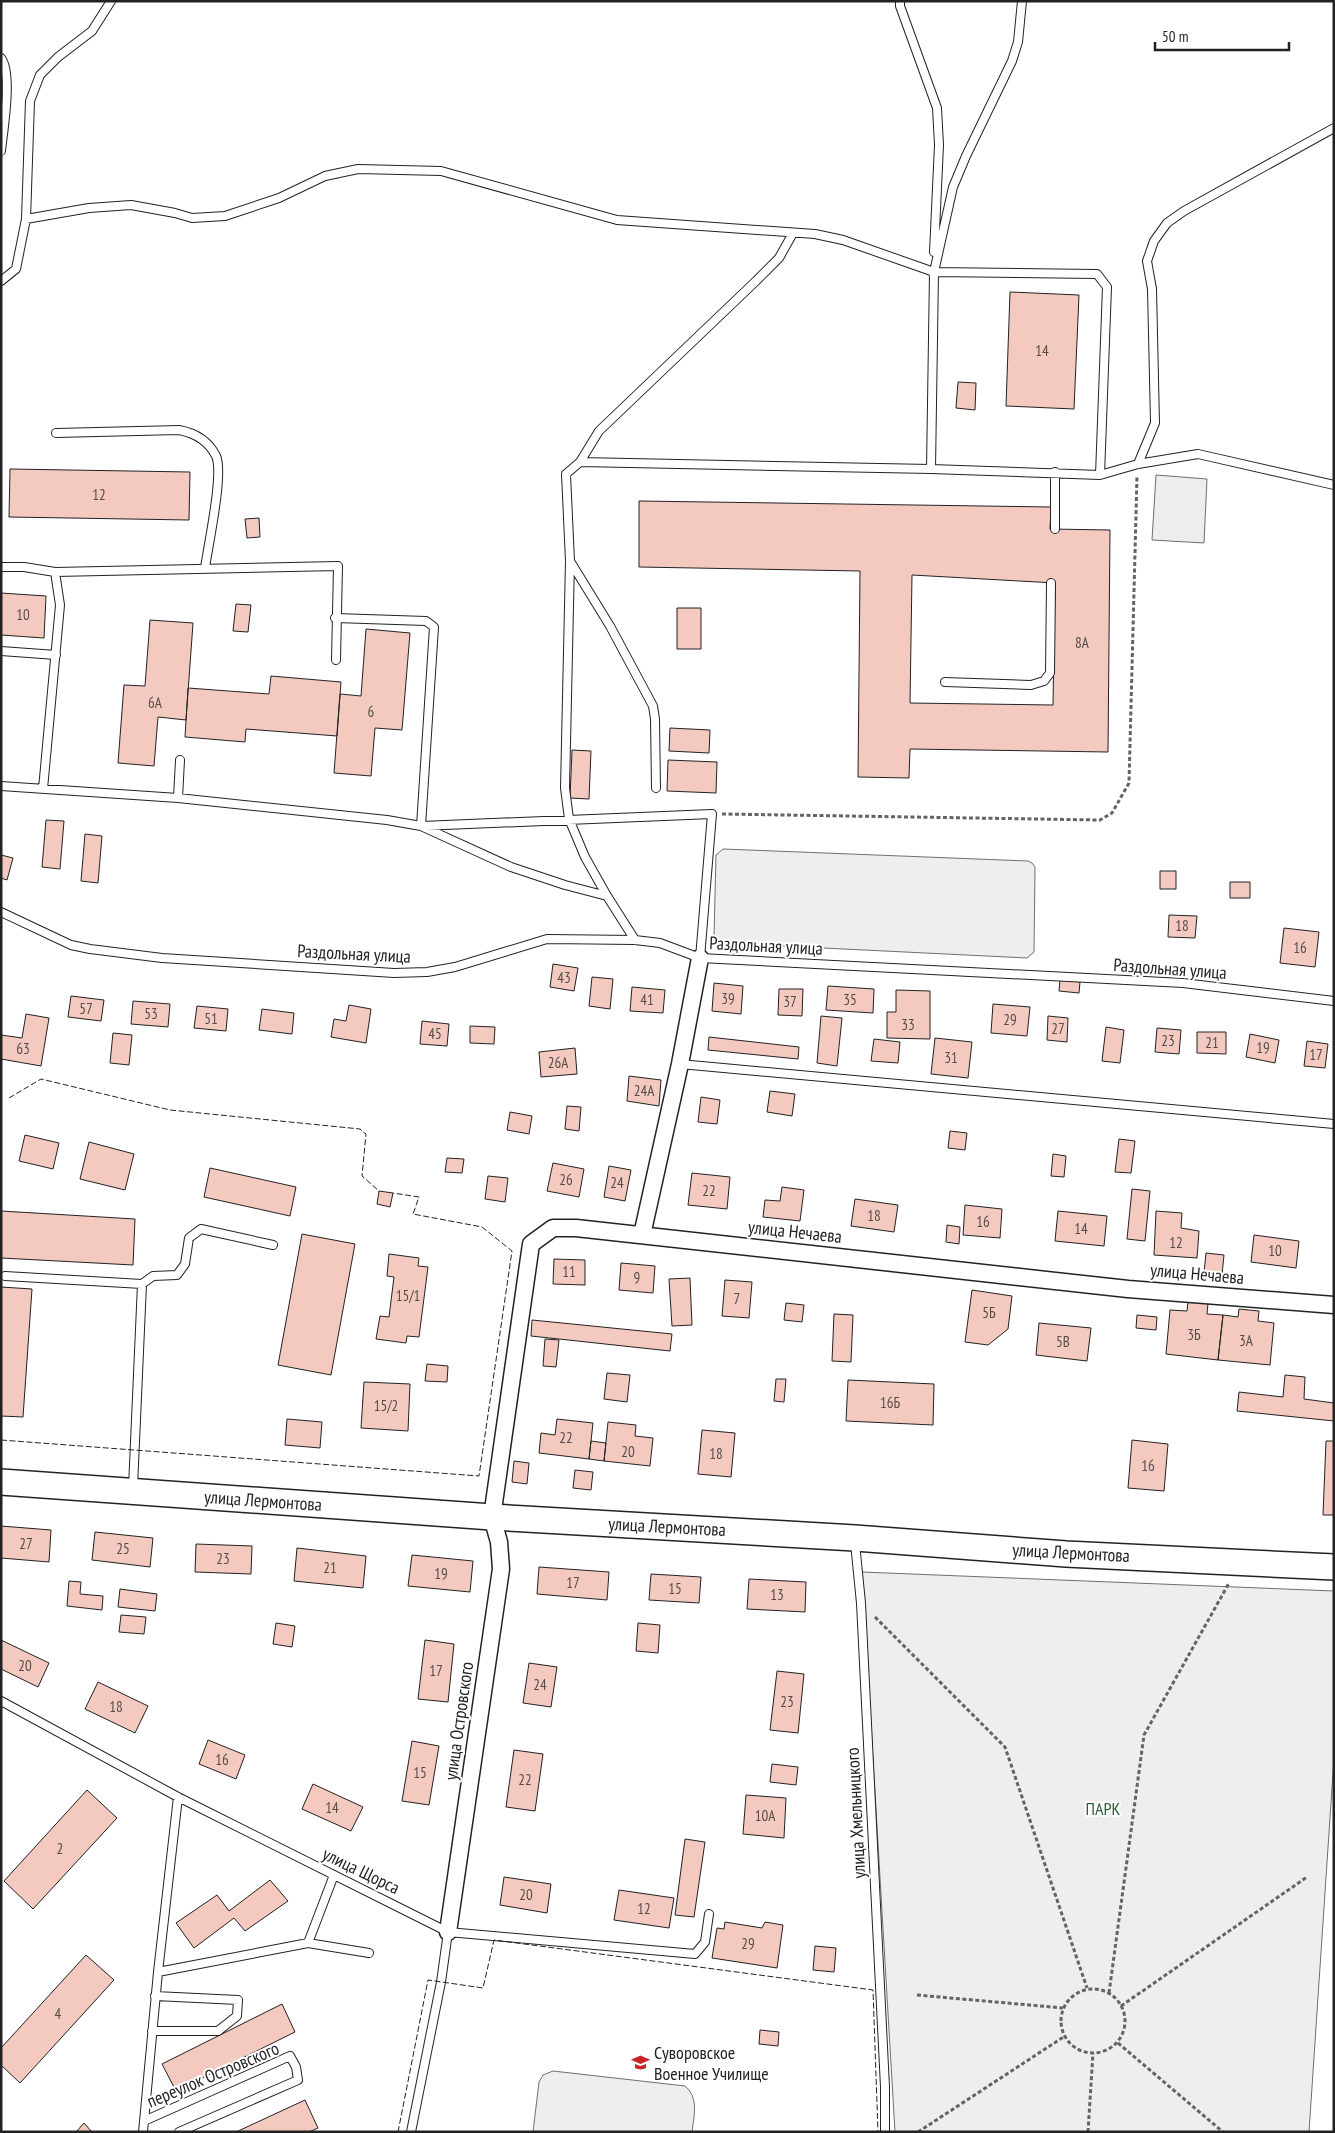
<svg xmlns="http://www.w3.org/2000/svg" width="1335" height="2133" font-family="'PT Sans Narrow',sans-serif">
	<style>
		.green { fill: #eee; stroke: #6f6f6f }
		.parking { fill: #ededed; stroke: #6f6f6f }
		.building { fill: #f3c9c0; stroke: #222; fill-rule: evenodd }
		.lines { fill: none; stroke-linecap: round; stroke-linejoin: round }
		.lane-casing { stroke: #222; stroke-width: 10 }
		.street-casing { stroke: #222; stroke-width: 19 }
		.primary-casing { stroke: #222; stroke-width: 28 }
		.path { stroke: #646464; stroke-width: 3; stroke-dasharray: 4 2.5; stroke-linecap: butt }
		.lane { stroke: #fff; stroke-width: 8 }
		.street { stroke: #fff; stroke-width: 16 }
		.primary { stroke: #fff; stroke-width: 25 }
		.fence { stroke: #222; stroke-width: 1; stroke-dasharray: 6 2.5; stroke-linecap: butt }
		.labels { text-anchor: middle; stroke-width: 4; stroke-linejoin: round; paint-order: stroke }
		.number-label { font-size: 15px; fill: #564c4a }
		.street-label { font-size: 18px; fill: #222; stroke: #fff }
		.park-label { font-size: 18px; fill: #2f5e38; stroke: #fff }
		.poi-label { font-size: 18px; fill: #222; stroke: #fff; text-anchor: start }
	</style>
	<rect width="100%" height="100%" fill="#fff"/>
	<path class="green" d="M723,849L1028,861L1032,863L1035,867L1034,952L1027,958L721,943L717,942L714,936L716,855Z
		M862,1572L1334,1591V1758L1309,2132H895Z
		M553,2071L685,2086C699,2098 694,2115 692,2132H533L539,2082L543,2075Z"/>
	<path class="parking" d="M1156,475L1207,479L1204,543L1152,540Z"/>
	<path class="building" d="M1010,292L1079,295L1074,409L1006,406Z
		M958,382L976,383L975,410L956,408Z
		M10,469L190,472L189,520L9,517Z
		M639,501L1051,507L1050,529L1110,530L1108,752L910,749L909,778L858,777L860,571L639,567ZM912,575L1055,583L1053,705L910,703Z
		M259,518L260,537L247,538L245,519Z
		M1,593L46,596L44,638L1,635Z
		M236,604L251,605L248,632L233,631Z
		M677,608H701V649H677Z
		M150,620L193,623L186,720L158,717L154,766L118,763L124,685L145,686Z
		M366,629L410,633L402,730L375,728L371,776L334,773L340,694L361,696Z
		M271,676L341,682L337,736L246,729L245,742L185,737L188,688L269,694Z
		M670,728L710,730L709,753L669,751Z
		M572,750L591,751L589,799L570,798Z
		M668,760L717,762L716,793L667,791Z
		M46,820L64,821L60,869L42,867Z
		M85,834L102,836L98,883L81,881Z
		M1,855L13,858L7,880L1,878Z
		M1160,871H1176V889H1160Z
		M1230,882H1250V898H1230Z
		M1169,915L1197,916L1195,938L1168,937Z
		M1284,928L1319,932L1315,967L1280,963Z
		M553,964L578,968L574,991L550,987Z
		M592,977L613,979L610,1009L589,1006Z
		M1060,980L1080,982L1079,993L1059,991Z
		M714,983L743,986L741,1014L712,1011Z
		M828,986L874,989L873,1013L826,1010Z
		M632,987L665,990L663,1013L630,1011Z
		M779,989H803L802,1016L778,1015Z
		M896,990L930,991V1039L887,1038V1012H896Z
		M71,996L104,1000L101,1021L68,1017Z
		M133,1001L170,1004L168,1027L131,1024Z
		M993,1004L1030,1007L1027,1036L991,1033Z
		M349,1005L371,1009L366,1043L331,1037L334,1019L346,1021Z
		M197,1006L228,1009L226,1031L194,1028Z
		M262,1009L294,1013L292,1034L259,1030Z
		M26,1014L49,1018L41,1066L1,1059V1035L22,1038Z
		M821,1016L842,1018L837,1066L817,1063Z
		M1048,1016L1068,1018L1067,1042L1047,1040Z
		M422,1021L449,1024L447,1046L420,1044Z
		M470,1026L495,1027L494,1044L470,1043Z
		M1106,1027L1124,1030L1120,1063L1102,1061Z
		M1157,1028L1181,1030L1179,1054L1155,1052Z
		M1197,1032H1226V1054L1197,1053Z
		M113,1033L132,1035L129,1065L110,1063Z
		M1250,1034L1279,1040L1275,1063L1246,1057Z
		M709,1037L799,1047L798,1059L708,1050Z
		M935,1038L972,1042L968,1078L931,1074Z
		M874,1039L900,1042L898,1063L871,1061Z
		M1307,1041L1328,1044L1325,1068L1304,1066Z
		M575,1048L577,1074L541,1077L539,1052Z
		M629,1076L661,1080L659,1106L627,1101Z
		M770,1091L795,1094L792,1116L767,1112Z
		M701,1097L720,1100L717,1124L698,1122Z
		M567,1106L581,1107L579,1131L565,1129Z
		M510,1112L532,1116L529,1134L507,1130Z
		M950,1131L967,1133L965,1150L948,1148Z
		M25,1135L59,1143L53,1169L19,1161Z
		M1119,1139L1135,1141L1131,1173L1115,1172Z
		M89,1142L134,1154L125,1190L80,1179Z
		M1053,1154L1066,1156L1064,1177L1051,1176Z
		M447,1158L464,1159L462,1173L445,1172Z
		M553,1163L584,1169L579,1197L547,1191Z
		M609,1166L631,1170L625,1201L604,1197Z
		M210,1168L296,1187L290,1216L204,1197Z
		M692,1173L730,1177L727,1209L688,1205Z
		M488,1176L508,1178L505,1202L485,1199Z
		M782,1187L804,1190L800,1221L763,1217L765,1200L780,1201Z
		M1132,1189L1150,1191L1145,1241L1127,1239Z
		M379,1191L393,1193L390,1207L377,1204Z
		M855,1199L898,1205L894,1232L851,1226Z
		M965,1205L1002,1209L1000,1238L963,1235Z
		M1,1211L135,1219L133,1265L1,1258Z
		M1058,1211L1107,1216L1104,1246L1055,1241Z
		M1156,1211L1182,1213L1181,1228L1199,1231L1197,1258L1154,1255Z
		M947,1225L960,1227L959,1244L946,1242Z
		M302,1234L355,1244L331,1375L278,1365Z
		M1254,1235L1299,1241L1296,1268L1251,1262Z
		M1206,1253L1224,1255L1222,1275L1204,1273Z
		M389,1254L419,1258L418,1266L428,1267L419,1337L407,1336L406,1343L376,1339L380,1316L389,1317L394,1277L387,1276Z
		M554,1259L585,1260V1285L553,1284Z
		M621,1263L655,1266L653,1293L619,1290Z
		M690,1278L692,1325L672,1326L669,1279Z
		M725,1280L752,1282L749,1318L722,1316Z
		M1,1287L32,1289L23,1417L1,1416Z
		M972,1290L1012,1296L1008,1329L988,1345L965,1342Z
		M1188,1301L1208,1303L1207,1314L1223,1315L1218,1360L1166,1354L1170,1310L1187,1311Z
		M786,1303L804,1305L802,1322L784,1320Z
		M1239,1309L1259,1311L1258,1321L1274,1323L1270,1365L1218,1360L1223,1315L1238,1317Z
		M834,1314L853,1315L851,1362L832,1361Z
		M1137,1315L1157,1317L1156,1330L1136,1328Z
		M532,1320L672,1334L670,1351L531,1336Z
		M1039,1323L1091,1328L1087,1361L1036,1355Z
		M545,1339L559,1340L556,1367L543,1366Z
		M427,1364L448,1366L447,1382L425,1381Z
		M607,1373L630,1375L627,1402L604,1399Z
		M1285,1375L1305,1377L1304,1399L1334,1403V1421L1237,1411L1239,1392L1283,1397Z
		M776,1379H786L784,1402L774,1401Z
		M848,1380L934,1384L933,1425L846,1421Z
		M364,1382L410,1384L408,1431L361,1428Z
		M287,1419L322,1422L320,1448L285,1445Z
		M557,1419L593,1423L589,1459L539,1453L541,1433L555,1435Z
		M608,1422L636,1425L635,1436L653,1438L650,1466L604,1461Z
		M702,1430L735,1433L731,1477L698,1474Z
		M1132,1440L1168,1444L1164,1491L1128,1488Z
		M591,1441L606,1443L604,1461L589,1459Z
		M1326,1441H1334V1515H1323Z
		M514,1461L529,1463L527,1484L512,1482Z
		M575,1470L593,1472L591,1490L573,1488Z
		M1,1526L51,1530L49,1562L1,1558Z
		M95,1532L153,1538L150,1567L92,1560Z
		M196,1544L252,1546L251,1574L195,1572Z
		M297,1548L366,1556L363,1588L294,1581Z
		M412,1555L473,1561L470,1592L408,1586Z
		M539,1567L609,1572L607,1600L537,1594Z
		M651,1574L701,1577L699,1603L649,1600Z
		M749,1579L806,1582L805,1612L747,1609Z
		M69,1581L81,1582L80,1594L103,1596L102,1610L67,1606Z
		M120,1589L157,1594L155,1611L118,1607Z
		M121,1615L146,1617L144,1634L119,1632Z
		M276,1623L295,1626L292,1647L273,1644Z
		M638,1623L660,1625L658,1653L636,1651Z
		M1,1640L49,1663L38,1687L1,1669Z
		M425,1640L454,1644L448,1702L418,1699Z
		M529,1663L557,1667L551,1707L523,1703Z
		M777,1671L804,1674L798,1733L770,1730Z
		M98,1682L148,1706L135,1733L85,1709Z
		M208,1740L245,1755L236,1779L199,1764Z
		M412,1741L439,1746L429,1805L402,1801Z
		M514,1750L543,1754L535,1811L506,1807Z
		M772,1764L798,1767L796,1785L770,1782Z
		M313,1784L363,1807L351,1831L302,1809Z
		M87,1790L117,1818L33,1909L4,1881Z
		M746,1795L786,1798L784,1838L743,1834Z
		M685,1839L705,1842L694,1917L675,1915Z
		M504,1877L551,1884L547,1913L500,1905Z
		M270,1880L288,1901L245,1931L234,1918L194,1948L176,1923L217,1895L229,1911Z
		M619,1890L674,1898L669,1928L614,1920Z
		M725,1922L762,1928L765,1922L783,1925L777,1968L712,1958L717,1928L724,1929Z
		M815,1946L836,1948L834,1972L813,1970Z
		M86,1955L114,1980L20,2083L1,2065V2048Z
		M282,2004L295,2032L176,2091L162,2064Z
		M760,2030L779,2032L778,2046L759,2044Z
		M305,2100L318,2128L309,2132H236Z
		M84,2123L92,2132H76Z"/>
	<g class="lines">
		<defs>
			<path id="lane" d="M900,1V6L937,108L939,145L934,252
				M1,58C13,73 3,131 1,151
				M26,219L89,208L131,205L175,213L192,218L225,216L279,198L325,176L358,169L441,171L617,220L815,234L843,240L934,272L1097,274L1107,287L1100,475
				M1,281L16,269L26,219L30,101L40,75L58,57L92,31L111,1
				M56,433L179,430C195,433 208,440 216,456C224,473 208,546 205,568
				M580,462L599,431L756,281L779,258L793,233
				M1138,464L1155,423L1152,289L1147,261L1154,241L1167,223L1184,211L1334,128
				M931,469L934,272L953,187L966,156L1012,61L1018,42L1022,1
				M1055,472V529
				M570,561L610,626L653,706L655,719L656,788
				M1,567H24L55,572L60,605L43,789
				M55,572L338,566L336,660
				M335,618L426,621L434,627L421,826L712,814L700,958
				M1,651L56,655
				M945,682L1031,685L1044,681L1050,673L1051,583
				M1,786L178,798L387,820L421,826L511,867L565,885L607,896L635,940
				M178,798L180,760
				M607,896L585,857L569,819L565,788L570,561L566,474L580,462L931,469L1100,475L1138,464L1198,454L1334,485
				M1,912L71,945L90,949L162,958L394,973L427,972L455,967L547,939L635,940L660,943L700,958L1183,983L1334,1001
				M680,1064L1334,1124
				M5,1276L142,1284
				M133,1487L142,1284L153,1276L177,1275L185,1264L189,1238L201,1229L273,1245
				M855,1543L861,1603L885,2087V2132
				M1,1701L178,1797L448,1932L695,1954L705,1942L709,1914
				M308,1943L334,1875
				M158,1972L308,1943L369,1953
				M152,2031H218L237,2016L238,2000L155,1996
				M144,2121L290,2056L296,2067L298,2080L179,2132
				M143,2132L158,1972L178,1797
				M411,2132L441,1982L448,1932"/>
			<path id="street" d="M642,1235L680,1064L700,958
				M448,1932L501,1569L499,1542L492,1517L531,1244L553,1228H576L1128,1289L1334,1305"/>
			<path id="primary" d="M1,1482L492,1517L855,1538L1066,1554L1334,1567"/>
		</defs>
		<use href="#lane" class="lane-casing"/>
		<use href="#street" class="street-casing"/>
		<use href="#primary" class="primary-casing"/>
		<path class="path" d="M722,814L1100,820L1112,813L1129,783L1137,476
			M875,1617L1005,1747L1087,1988
			M1061 2021a32 32 0 1 1 64 0a32 32 0 1 1-64 0Z
			M1109,1993L1144,1735L1229,1583
			M917,1995L1063,2008
			M1121,2006L1307,1877
			M1118,2043L1223,2132
			M918,2132L1065,2036
			M1088,2132L1093,2053"/>
		<use href="#lane" class="lane"/>
		<use href="#street" class="street"/>
		<use href="#primary" class="primary"/>
		<path class="fence" d="M9,1098L41,1079L170,1110L360,1129L366,1134L362,1176L379,1191
			M1,1440L479,1476L512,1251L482,1227L413,1214L419,1197L393,1193
			M398,2132L428,1980L483,1988L494,1940L873,1990L878,2132"/>
	</g>
	<defs>
		<symbol id="university-bare" viewBox="-9 -9 18 18"><path d="M0-5L7-2L0 1L-7-2ZM-4 1L0 2.5L4 1V4Q0 6-4 4Z" fill="#c62828" stroke="#fff" stroke-width="2.5" paint-order="stroke"/></symbol>
	</defs>
	<g fill-rule="evenodd">
		<use href="#university-bare" x="628" y="2050" width="25" height="25"/>
	</g>
	<g class="labels">
		<g class="number-label">
			<text x="1042" y="356">14</text>
			<text x="99" y="500">12</text>
			<text x="23" y="620">10</text>
			<text x="1082" y="648">8А</text>
			<text x="155" y="708">6А</text>
			<text x="371" y="717">6</text>
			<text x="1182" y="931">18</text>
			<text x="1300" y="953">16</text>
			<text x="564" y="983">43</text>
			<text x="728" y="1004">39</text>
			<text x="647" y="1005">41</text>
			<text x="850" y="1005">35</text>
			<text x="790" y="1007">37</text>
			<text x="86" y="1014">57</text>
			<text x="151" y="1019">53</text>
			<text x="211" y="1024">51</text>
			<text x="1010" y="1025">29</text>
			<text x="908" y="1030">33</text>
			<text x="1058" y="1034">27</text>
			<text x="435" y="1039">45</text>
			<text x="1168" y="1046">23</text>
			<text x="1212" y="1048">21</text>
			<text x="1263" y="1053">19</text>
			<text x="23" y="1054">63</text>
			<text x="1316" y="1060">17</text>
			<text x="951" y="1063">31</text>
			<text x="558" y="1068">26А</text>
			<text x="644" y="1096">24А</text>
			<text x="566" y="1185">26</text>
			<text x="617" y="1188">24</text>
			<text x="709" y="1196">22</text>
			<text x="874" y="1221">18</text>
			<text x="983" y="1227">16</text>
			<text x="1081" y="1234">14</text>
			<text x="1176" y="1248">12</text>
			<text x="1275" y="1256">10</text>
			<text x="569" y="1277">11</text>
			<text x="637" y="1283">9</text>
			<text x="408" y="1301">15/1</text>
			<text x="737" y="1304">7</text>
			<text x="989" y="1318">5Б</text>
			<text x="1194" y="1340">3Б</text>
			<text x="1246" y="1346">3А</text>
			<text x="1063" y="1347">5В</text>
			<text x="890" y="1408">16Б</text>
			<text x="386" y="1411">15/2</text>
			<text x="566" y="1443">22</text>
			<text x="628" y="1457">20</text>
			<text x="716" y="1459">18</text>
			<text x="1148" y="1471">16</text>
			<text x="26" y="1549">27</text>
			<text x="123" y="1554">25</text>
			<text x="223" y="1564">23</text>
			<text x="330" y="1573">21</text>
			<text x="441" y="1579">19</text>
			<text x="573" y="1588">17</text>
			<text x="675" y="1594">15</text>
			<text x="777" y="1600">13</text>
			<text x="25" y="1671">20</text>
			<text x="436" y="1676">17</text>
			<text x="540" y="1690">24</text>
			<text x="787" y="1707">23</text>
			<text x="116" y="1712">18</text>
			<text x="222" y="1765">16</text>
			<text x="420" y="1778">15</text>
			<text x="525" y="1785">22</text>
			<text x="332" y="1813">14</text>
			<text x="765" y="1821">10А</text>
			<text x="60" y="1854">2</text>
			<text x="526" y="1900">20</text>
			<text x="644" y="1914">12</text>
			<text x="748" y="1949">29</text>
			<text x="58" y="2019">4</text>
		</g>
		<g class="street-label">
			<text transform="translate(766 946) rotate(3)" y="6">Раздольная улица</text>
			<text transform="translate(354 954) rotate(3)" y="6">Раздольная улица</text>
			<text transform="translate(1170 969) rotate(4)" y="6">Раздольная улица</text>
			<text transform="translate(795 1232) rotate(6)" y="6">улица Нечаева</text>
			<text transform="translate(1197 1274) rotate(5)" y="6">улица Нечаева</text>
			<text transform="translate(263 1501) rotate(4)" y="6">улица Лермонтова</text>
			<text transform="translate(667 1527) rotate(3)" y="6">улица Лермонтова</text>
			<text transform="translate(1071 1553) rotate(3)" y="6">улица Лермонтова</text>
			<text transform="translate(459 1721) rotate(-82)" y="6">улица Островского</text>
			<text transform="translate(856 1813) rotate(-93)" y="6">улица Хмельницкого</text>
			<text transform="translate(361 1871) rotate(26)" y="6">улица Щорса</text>
			<text transform="translate(213 2075) rotate(-23)" y="6">переулок Островского</text>
		</g>
		<g class="park-label">
			<text x="1103" y="1815">ПАРК</text>
		</g>
		<g class="poi-label">
			<text x="654" y="2059">Суворовское<tspan x="654" dy="21">Военное Училище</tspan></text>
		</g>
	</g>
	<rect width="1335" height="2133" fill="none" stroke="#222222" stroke-width="5"/>
	<path d="M1155 42v8h134v-8" fill="none" stroke="#222222" stroke-width="2.5"/>
	<text x="1162" y="42" font-size="15" fill="#222222" stroke="#ffffff" stroke-width="4" paint-order="stroke">50 m</text>
</svg>
